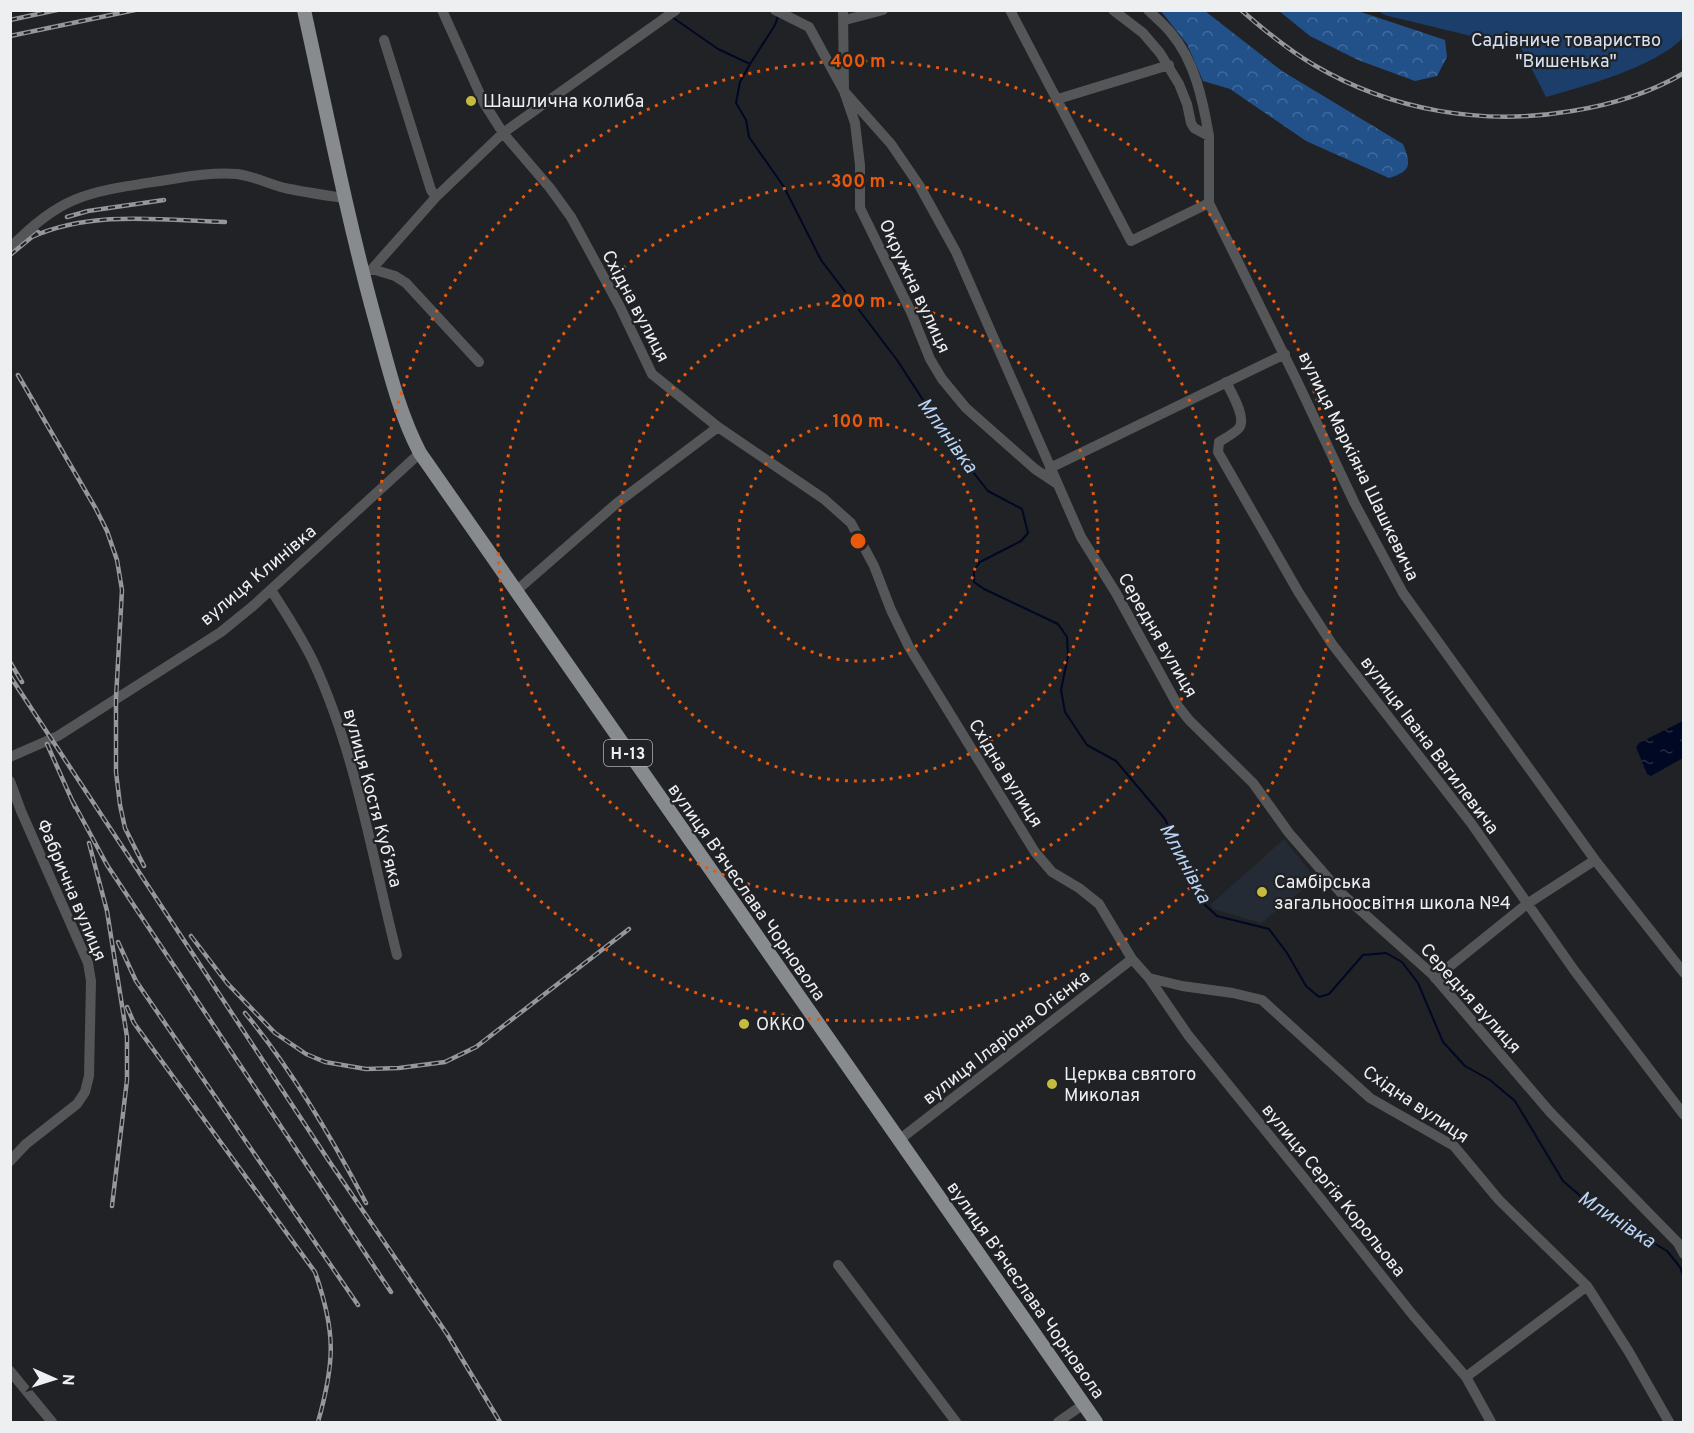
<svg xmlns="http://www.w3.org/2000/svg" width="1694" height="1433" font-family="Overpass,sans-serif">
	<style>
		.built { fill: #252b34 }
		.forest { fill: url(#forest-crowns) }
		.garden { fill: #1b3e6a }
		.water { fill: url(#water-ripples) }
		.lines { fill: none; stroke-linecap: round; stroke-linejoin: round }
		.stream { stroke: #000823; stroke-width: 2 }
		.minor { stroke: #555658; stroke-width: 10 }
		.major { stroke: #888b8e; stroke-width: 14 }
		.rail-casing { stroke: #95979a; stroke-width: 4.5 }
		.rail { stroke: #202226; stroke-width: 2; stroke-dasharray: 7; stroke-linecap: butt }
		.ring { fill: none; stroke: #e8590c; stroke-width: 3; stroke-dasharray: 3 6 }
		.poi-dot { fill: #c5bc3d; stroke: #202226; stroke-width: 2 }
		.labels { text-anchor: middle; stroke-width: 4.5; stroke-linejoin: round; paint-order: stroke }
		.shield { fill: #202226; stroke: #b0b2b4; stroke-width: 1.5 }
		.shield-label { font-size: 16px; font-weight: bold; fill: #edeff1 }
		.park-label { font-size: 18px; fill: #d5e2f3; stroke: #202226 }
		.poi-label { font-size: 18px; fill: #edeff1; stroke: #202226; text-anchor: start }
		.street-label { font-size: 18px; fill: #edeff1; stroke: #202226 }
		.water-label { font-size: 20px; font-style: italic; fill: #b8d3f4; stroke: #202226 }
		.centre { fill: #e8590c; stroke: #202226; stroke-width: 3 }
		.ring-label { font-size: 18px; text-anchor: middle; font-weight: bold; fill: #e8590c; stroke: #202226; stroke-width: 4.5; stroke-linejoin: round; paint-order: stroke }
	</style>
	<defs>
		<pattern id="forest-crowns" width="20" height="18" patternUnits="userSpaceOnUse" patternTransform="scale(1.5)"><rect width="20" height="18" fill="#22518a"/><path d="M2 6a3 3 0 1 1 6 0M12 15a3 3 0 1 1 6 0" fill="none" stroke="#426a9b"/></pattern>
		<pattern id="water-ripples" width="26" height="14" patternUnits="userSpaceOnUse" patternTransform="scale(1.5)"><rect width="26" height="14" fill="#000823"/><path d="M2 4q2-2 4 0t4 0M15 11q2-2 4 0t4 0" fill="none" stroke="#262c43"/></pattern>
	</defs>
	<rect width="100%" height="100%" fill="#202226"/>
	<path class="built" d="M1284,839L1316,879L1261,923L1214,909L1210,905Z"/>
	<path class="forest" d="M1161,11H1205L1282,71L1403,144C1411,164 1412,171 1389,178L1306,141L1230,89L1203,81L1187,44Z
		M1279,11H1358L1445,40L1447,57L1437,76L1415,81L1358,60L1310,36Z"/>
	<path class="garden" d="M1379,11H1683V38C1652,68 1588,85 1546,97L1521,48L1384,15Z"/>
	<path class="water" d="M1683,721V758L1651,776L1647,774L1636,747L1639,743Z"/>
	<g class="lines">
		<path class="stream" d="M672,17L718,49L750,64L740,82L736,103L746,120L749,137L784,187L821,260L897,360L957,452L988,491L1022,509L1028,533L1021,541L980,562L974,570V582L984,589L1058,624L1067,637L1068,656L1061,690L1065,712L1087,745L1116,761L1165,819L1203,903L1217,916L1269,929L1287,953L1306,986L1319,997L1329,994L1363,955L1386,953L1402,962L1418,983L1443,1042L1465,1066L1490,1080L1515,1101L1563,1181L1591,1205L1667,1251L1680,1267L1684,1278
			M750,64L775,25L778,16"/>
		<path class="minor" d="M442,10L484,103L503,133L550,188L571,217L620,307L652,374L718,427L824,499L851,523L874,566L891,610L909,647L1035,852L1052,872L1079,888L1099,904L1132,959L1149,978L1188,1035L1308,1183L1412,1314L1466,1377L1491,1422
			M775,10L809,27L844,91L855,123L860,165V208L911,312L930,359L942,379L966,408L1035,469L1056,483
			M843,10L844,91L891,144L919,185L956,252L1081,537L1116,593L1178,706L1189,720L1253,783L1289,833L1341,893L1432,974L1550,1112L1678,1243L1684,1254
			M1010,10L1131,241L1209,203
			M1113,10L1143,33L1160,53L1179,84L1187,104L1191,123L1194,128L1209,136V203L1296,379L1355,504L1403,593L1595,860L1684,973
			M1148,10C1156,18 1165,25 1171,33C1195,61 1203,101 1209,136
			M845,20L883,10
			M384,40L431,190L436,197
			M1058,99L1169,65
			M10,248C62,194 89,192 160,181C185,177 211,172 237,174C253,176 269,184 285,188C304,192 324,195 343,198
			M372,269L395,276L406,283L479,362
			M363,274L372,269L436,197L503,133L676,10
			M1226,382C1231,392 1247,418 1239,428C1234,434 1225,438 1219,442L1218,452L1299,593L1332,644L1471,823L1574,970L1684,1115
			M1050,468L1285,354
			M271,590C286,613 301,636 313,661C356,753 372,857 397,955
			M516,591L617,503L718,427
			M10,757L58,736L221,632L253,606L420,453
			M10,781L21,811L88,963L91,981L89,1076L85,1092L77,1104L26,1144L10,1161
			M1149,978L1182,986L1233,993L1262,1000L1370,1098L1454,1146L1499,1200L1587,1286L1629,1352L1669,1422
			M1435,978L1527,904L1595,860
			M899,1140L1132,959
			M838,1265L956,1422
			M10,1371L52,1422
			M1466,1377L1587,1286
			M1058,1422L1084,1404"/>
		<path class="major" d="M304,10C327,114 347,217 375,319C388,365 398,411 420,453L1096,1422"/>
		<defs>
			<path id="rail" d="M1241,10C1264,30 1288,50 1314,65C1392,111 1483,126 1572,111C1610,105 1650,93 1684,73
				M10,20L57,10
				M10,36L135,10
				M67,217L88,211L164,200
				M32,237C92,210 161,220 225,222
				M10,255L38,232
				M18,375L96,509L107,531L117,560L122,590L116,698V772L120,805L125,828L144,866
				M10,662L22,682
				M10,676L329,1161L447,1334L500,1422
				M47,744L75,807
				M72,800L107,865L391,1292
				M89,843L107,911L127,1037V1080L112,1206
				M191,936L227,983L275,1033L306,1054L325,1062L366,1069L399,1068L445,1062L476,1047L629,929
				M118,942L136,981L358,1305
				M127,1007L134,1023L315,1272C336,1332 335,1362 318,1422
				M245,1013C290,1067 333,1140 366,1203"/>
		</defs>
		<use href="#rail" class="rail-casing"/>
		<use href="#rail" class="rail"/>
	</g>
	<g class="ring">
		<circle cx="858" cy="541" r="120"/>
		<circle cx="858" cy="541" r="240"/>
		<circle cx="858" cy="541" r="360"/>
		<circle cx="858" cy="541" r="480"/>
	</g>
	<g class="poi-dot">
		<circle cx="471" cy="101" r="6"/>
		<circle cx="1262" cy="892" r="6"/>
		<circle cx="744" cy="1024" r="6"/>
		<circle cx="1052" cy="1084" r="6"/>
	</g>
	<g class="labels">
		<rect class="shield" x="604" y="740" width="48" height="26" rx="4.5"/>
		<g class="shield-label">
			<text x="628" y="759">Н-13</text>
		</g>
		<g class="park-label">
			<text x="1566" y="46">Садівниче товариство<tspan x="1566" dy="21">"Вишенька"</tspan></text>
		</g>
		<g class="poi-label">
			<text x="483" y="107">Шашлична колиба</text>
			<text x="1274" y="888">Самбірська<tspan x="1274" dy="21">загальноосвітня школа №4</tspan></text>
			<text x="756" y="1030">OKKO</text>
			<text x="1064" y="1080">Церква святого<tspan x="1064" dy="21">Миколая</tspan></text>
		</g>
		<g class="street-label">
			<text transform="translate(915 286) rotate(65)" y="6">Окружна вулиця</text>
			<text transform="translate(636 306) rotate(62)" y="6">Східна вулиця</text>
			<text transform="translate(1359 466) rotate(64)" y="6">вулиця Маркіяна Шашкевича</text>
			<text transform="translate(258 575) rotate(-40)" y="6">вулиця Клинівка</text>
			<text transform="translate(1158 635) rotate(60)" y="6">Середня вулиця</text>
			<text transform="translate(1430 745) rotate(53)" y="6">вулиця Івана Вагилевича</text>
			<text transform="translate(1006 773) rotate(58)" y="6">Східна вулиця</text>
			<text transform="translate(373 798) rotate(75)" y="6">вулиця Костя Кубʼяка</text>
			<text transform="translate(72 890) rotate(67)" y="6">Фабрична вулиця</text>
			<text transform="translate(747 892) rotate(55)" y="6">вулиця Вʼячеслава Чорновола</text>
			<text transform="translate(1471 998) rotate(48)" y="6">Середня вулиця</text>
			<text transform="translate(1006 1037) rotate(-38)" y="6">вулиця Іларіона Огієнка</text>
			<text transform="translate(1416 1104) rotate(34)" y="6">Східна вулиця</text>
			<text transform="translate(1334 1190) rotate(51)" y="6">вулиця Сергія Корольова</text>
			<text transform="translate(1026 1290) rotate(55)" y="6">вулиця Вʼячеслава Чорновола</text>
		</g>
		<g class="water-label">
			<text transform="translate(948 435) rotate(54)" y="7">Млинівка</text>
			<text transform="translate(1186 863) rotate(62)" y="7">Млинівка</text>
			<text transform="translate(1617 1219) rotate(33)" y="7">Млинівка</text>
		</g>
	</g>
	<circle cx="858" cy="541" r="9" class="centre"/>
	<g class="ring-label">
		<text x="858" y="67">400 m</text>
		<text x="858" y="187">300 m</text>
		<text x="858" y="307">200 m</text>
		<text x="858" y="427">100 m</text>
	</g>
	<rect width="1694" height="1433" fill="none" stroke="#edeff1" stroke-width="24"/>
	<g transform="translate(54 1379) rotate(93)" stroke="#202226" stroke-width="4.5" paint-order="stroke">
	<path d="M0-4.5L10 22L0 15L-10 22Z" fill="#edeff1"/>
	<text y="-9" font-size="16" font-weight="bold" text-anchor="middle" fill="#edeff1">N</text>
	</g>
</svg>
